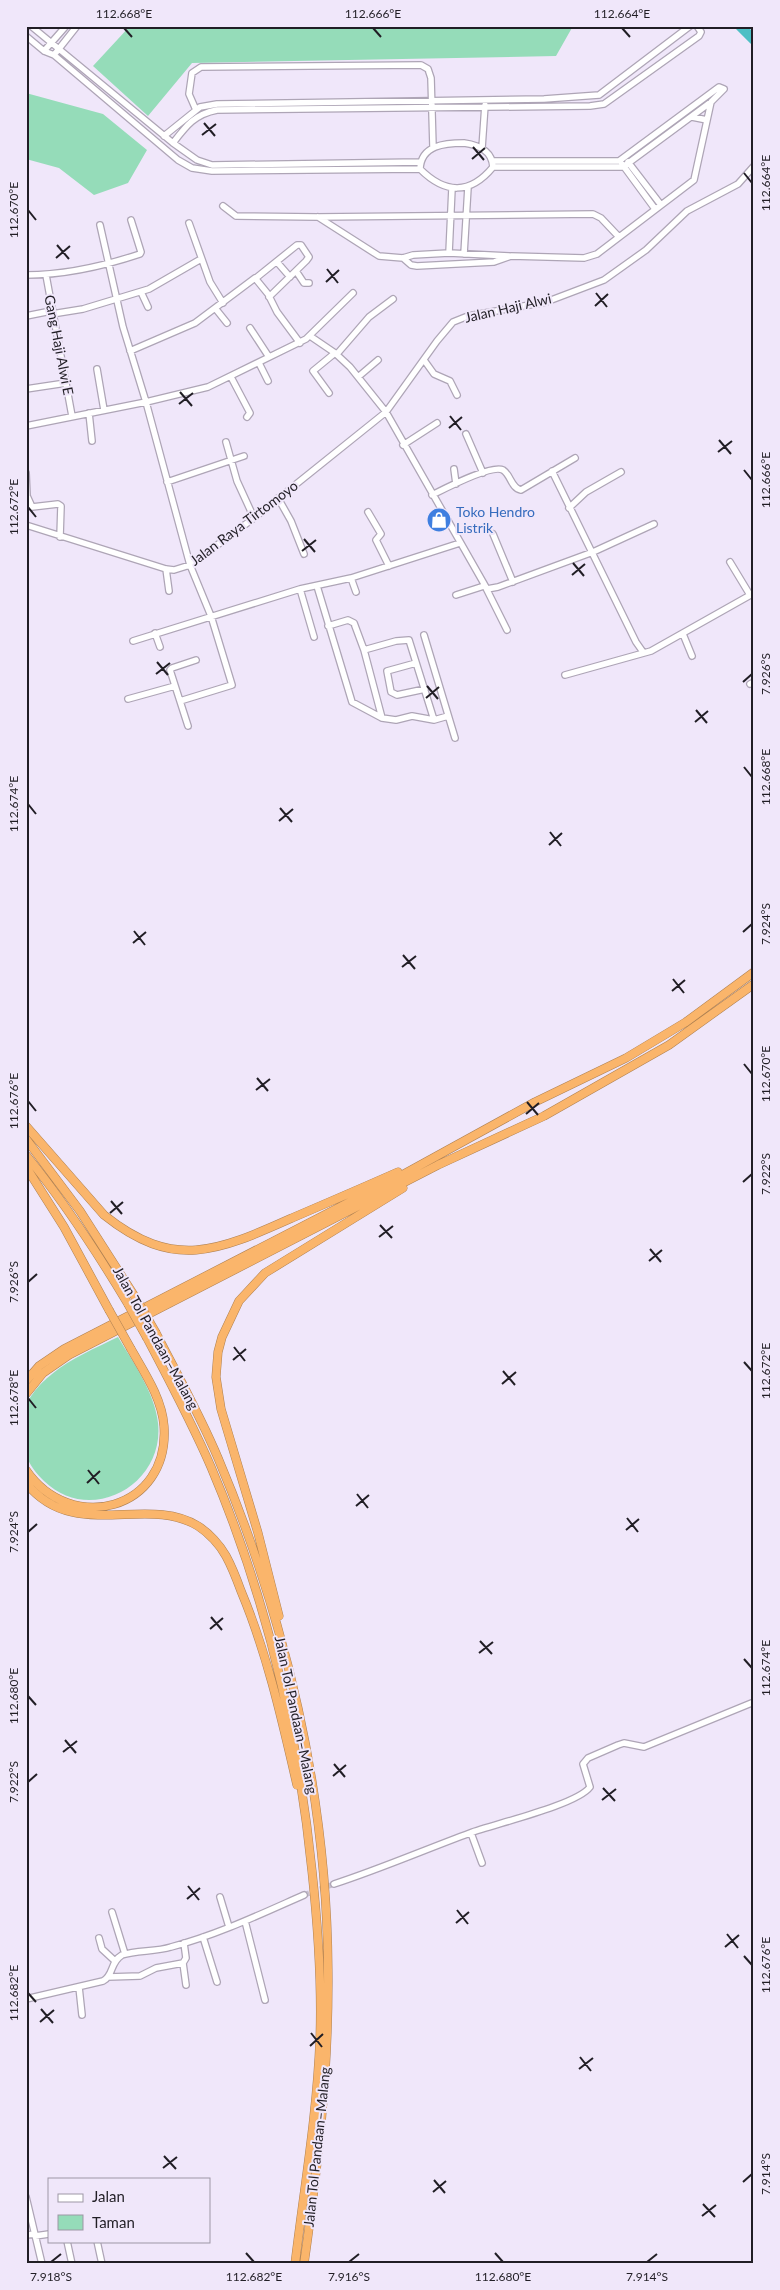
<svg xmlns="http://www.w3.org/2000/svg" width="780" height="2290" font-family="Lato,sans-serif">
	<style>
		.green { fill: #95dcb9 }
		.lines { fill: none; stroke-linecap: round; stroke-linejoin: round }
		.river { stroke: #4cbfc5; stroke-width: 10 }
		.minor-tunnel { stroke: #c7bfcf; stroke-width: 5.5; stroke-dasharray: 5.5 3; stroke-linecap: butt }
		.minor-casing { stroke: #aea5b6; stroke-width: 8 }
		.highway-casing { stroke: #ae8052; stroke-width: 9 }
		.minor { stroke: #fff; stroke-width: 5.5 }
		.highway { stroke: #fab56b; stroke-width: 8 }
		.highway-bridge-casing { stroke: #ae8052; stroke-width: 9; stroke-linecap: butt }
		.highway-bridge { stroke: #fab56b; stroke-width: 8 }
		.ticks { fill: none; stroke: #211e25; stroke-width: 2 }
		.labels { text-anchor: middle; stroke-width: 4; stroke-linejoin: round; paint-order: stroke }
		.street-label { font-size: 14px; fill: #211e25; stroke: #f0e7fa }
		.shop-label { font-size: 14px; fill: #366cbe; stroke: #f0e7fa; text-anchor: start }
		.neatline { fill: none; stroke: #211e25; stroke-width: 2 }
		.ticks-label { font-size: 12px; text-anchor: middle; fill: #211e25 }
	</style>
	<rect width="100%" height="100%" fill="#f0e7fa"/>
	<path class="green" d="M130,26H573L556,56L192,63L148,116L93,66Z
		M26,93L103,114L147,150L128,183L94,195L59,168L26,159Z
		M118,1337C133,1362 155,1393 158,1423C165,1485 90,1526 44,1481C37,1474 29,1465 27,1456C25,1448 26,1438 26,1430C26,1422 25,1414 26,1407C29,1395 43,1381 52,1374C71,1358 96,1348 118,1337Z"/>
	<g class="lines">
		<path class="river" d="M740,26L754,40"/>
		<path class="minor-tunnel" d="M304,1895L334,1884"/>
		<defs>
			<path id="minor" d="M31,26L173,143L197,160L212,165L420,162
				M26,36L44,51L54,55L178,160L192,168L212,171L420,169
				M44,51L66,26
				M54,55L77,26
				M196,110L189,94L192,73L201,67L421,65L428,69L431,78L433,147
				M692,117L707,120
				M164,136L200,107L217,104L544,99L599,95L690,26
				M173,143C186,126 195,114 217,110L590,106L604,104L699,36L701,32L697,26
				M464,143C478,145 492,150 493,167C470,195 445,194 420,169C421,145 445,143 464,143Z
				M482,148L485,105
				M493,161H619L719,87L724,89L711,102L623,167H493
				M628,162L661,205
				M622,164L655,209
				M223,206L236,216L317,217L593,214L601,218L619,237
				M318,217L379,256L403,258L413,255L449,253L509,256
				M189,223L210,282L223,303
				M100,225L123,327L146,402L190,565L211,616L232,685L180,701
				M449,253L452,188
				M464,254L468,187
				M403,258L411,265L417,266L494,262L511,256L584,258L597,254L694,180L711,102
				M277,262L290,277
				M296,271L304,283H309
				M26,275C65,275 104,266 140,254L141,252L131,220
				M46,275L72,416
				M256,278L297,245H301L309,257L306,261L269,297
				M141,292L148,307
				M215,308L227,323
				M52,314L83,309L149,289L201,259
				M26,316L51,311
				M250,328L269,357
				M310,336L335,353L350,367L386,412L487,589L498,587L593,552L654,524
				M130,351L195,323L255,278L268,294L277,312L300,343
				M337,354L369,317L393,299
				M424,360L434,374L450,381L457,395
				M259,363L268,381
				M97,369L104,410
				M231,377L250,413L247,417
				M358,377L378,360
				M26,389L66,383
				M329,393L313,371L335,353
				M89,413L92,441
				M26,426L146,402L208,387L306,339L353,293
				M466,434L483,473
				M226,442L237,481L254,518
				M403,445L437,423
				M454,469L456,484
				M552,471L636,642L643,652
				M26,473L27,496L32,507L58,504L61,506L60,537
				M167,482L244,456
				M432,495C444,489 492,464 503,470C511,475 511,488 521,490L575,458
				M278,498L291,521L304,554
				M569,508L586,492L621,472
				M368,512L381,534L376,540L389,566
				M26,525L166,569L174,570L190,565L254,518L386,412L437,341L453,322L468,316L546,302L604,280L646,250L687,211L738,184L754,166
				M493,534L513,582
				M730,562L750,595
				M166,569L169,591
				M351,578L356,592
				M317,586L352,702L382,718L396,720L412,716L434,720L448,716
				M486,588L507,630
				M300,589L314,637
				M456,595L484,586
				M328,626L348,620L354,623L364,650L382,718
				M155,633L160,647
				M683,634L692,656
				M424,635L455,738
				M133,641L300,589L351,578L460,543
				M364,650L396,641L409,640L434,720
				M416,663L387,671L391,692L397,695L425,689
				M565,675L651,651L754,593
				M750,684L754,682
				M128,699L175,686
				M188,726L170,670L172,668L196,660
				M471,1833L482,1863
				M334,1884C380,1869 424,1850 470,1833C494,1824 577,1805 590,1787L583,1764L588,1758L618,1745L624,1743L644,1747L754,1702
				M220,1897L229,1927
				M112,1912L125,1954
				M245,1921L265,2000
				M203,1937L217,1982
				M99,1938L102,1949L115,1961
				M184,1943L186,1958L183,1963L186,1985
				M108,1977L140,1976L156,1968L183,1963
				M79,1987L82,2015
				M26,1999L103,1981C114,1975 110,1962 122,1955C137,1950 155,1952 171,1947C217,1935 261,1914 304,1895
				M26,2197L42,2264
				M26,2235L35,2234
				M35,2236L49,2234
				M67,2241L72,2264
				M97,2241L102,2264"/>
			<path id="highway" d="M26,1126L104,1215C174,1271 218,1251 292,1218C327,1203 362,1188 398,1172
				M26,1139L80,1211L137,1300
				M26,1155C64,1202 97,1252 128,1304
				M26,1167L64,1227L109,1310
				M156,1333C177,1374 200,1415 218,1458C286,1619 327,1795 328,1970C329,2069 318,2166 304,2264
				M147,1338C169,1380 192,1423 211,1467C266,1596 298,1732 312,1871C318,1927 322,1983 320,2039C317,2115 304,2189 295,2264
				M26,1381L39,1366L64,1349L404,1174L535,1102L626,1058L686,1022L754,972
				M26,1394L43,1373L69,1355L438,1165L544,1116L669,1045L754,984
				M26,1470C71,1536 170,1510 164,1426C162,1398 144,1372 131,1349
				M26,1483C74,1543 146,1494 198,1526C209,1533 220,1545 226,1556C232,1567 237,1580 241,1591C267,1653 282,1720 297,1785
				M279,1616L258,1533L221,1409L216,1377L218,1352L222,1337L239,1301L265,1273L403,1188"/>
		</defs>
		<use href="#minor" class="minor-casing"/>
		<use href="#highway" class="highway-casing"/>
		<use href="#minor" class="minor"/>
		<use href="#highway" class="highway"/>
		<defs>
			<path id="highway-bridge" d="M137,1300L156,1333
				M128,1304L147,1338
				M109,1310L131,1349"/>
		</defs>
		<use href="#highway-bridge" class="highway-bridge-casing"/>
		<use href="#highway-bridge" class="highway-bridge"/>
	</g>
	<path class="ticks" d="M124,28L132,37M373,28L381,37M622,28L630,37M204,123L215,136M202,135L216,124M473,147L484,160M472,159L485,148M744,173L752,183M28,210L36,220M57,245L69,259M56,258L70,246M327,269L338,283M326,282L339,270M596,293L607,307M595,306L608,294M180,392L192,406M179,404L193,393M450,416L461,430M449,428L462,417M719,440L731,454M718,452L732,441M744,470L752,480M28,507L36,517M304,539L315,552M302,551L316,540M573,563L584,576M572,575L585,564M157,662L168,675M156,674L170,663M743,682L752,674M427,686L438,699M426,698L439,687M696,710L707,723M695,722L708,711M744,767L752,777M28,804L36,814M280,808L292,822M279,821L293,809M550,832L561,846M549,845L562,833M134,931L145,945M743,932L752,924M133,943L146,932M403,955L415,969M402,967L416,956M673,979L684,993M672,991L685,980M744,1064L752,1074M257,1078L268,1091M256,1090L270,1079M28,1101L36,1111M527,1102L538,1115M526,1114L539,1103M743,1182L752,1174M111,1201L122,1214M110,1213L123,1202M380,1225L392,1238M379,1237L393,1226M650,1249L661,1262M649,1261L662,1250M28,1282L37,1274M234,1347L245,1361M233,1360L246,1349M744,1362L752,1371M503,1371L515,1385M502,1384L516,1372M28,1398L36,1408M88,1470L99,1484M87,1483L100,1471M357,1494L368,1508M356,1506L369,1495M627,1518L638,1532M626,1530L639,1519M28,1532L37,1524M211,1617L222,1630M210,1629L223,1618M480,1641L492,1654M479,1653L493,1642M744,1659L752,1668M28,1696L36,1705M65,1740L76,1753M63,1752L77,1741M334,1764L345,1777M333,1776L346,1765M28,1782L37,1774M603,1788L615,1801M602,1800L616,1789M188,1886L199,1900M187,1899L200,1888M457,1910L468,1924M456,1923L469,1912M727,1934L738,1948M725,1947L739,1935M744,1956L752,1965M28,1993L36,2002M41,2009L53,2023M40,2022L54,2010M311,2033L322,2047M310,2046L323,2034M580,2057L591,2071M579,2069L593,2058M164,2156L176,2169M163,2168L177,2157M434,2180L445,2193M743,2182L752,2174M433,2192L446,2181M703,2204L715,2217M702,2216L716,2205M246,2253L254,2262M495,2253L503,2262M51,2262L61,2254M349,2262L359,2254M647,2262L657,2254"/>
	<defs>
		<symbol id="shop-disc" viewBox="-11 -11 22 22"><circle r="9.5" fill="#3f7fe0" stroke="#f0e7fa"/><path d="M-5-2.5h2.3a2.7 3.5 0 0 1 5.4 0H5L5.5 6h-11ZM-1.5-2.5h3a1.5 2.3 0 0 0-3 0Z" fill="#fff"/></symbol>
	</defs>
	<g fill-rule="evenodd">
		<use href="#shop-disc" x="425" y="506" width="28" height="28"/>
	</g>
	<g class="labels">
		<g class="street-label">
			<text transform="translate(508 308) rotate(-13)" y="5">Jalan Haji Alwi</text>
			<text transform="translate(59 345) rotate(79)" y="5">Gang Haji Alwi E</text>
			<text transform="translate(244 523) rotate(-37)" y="5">Jalan Raya Tirtomoyo</text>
			<text transform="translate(156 1338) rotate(61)" y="5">Jalan Tol Pandaan–Malang</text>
			<text transform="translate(296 1715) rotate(78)" y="5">Jalan Tol Pandaan–Malang</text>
			<text transform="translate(317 2147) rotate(-84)" y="5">Jalan Tol Pandaan–Malang</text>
		</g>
		<g class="shop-label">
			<text x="456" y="517">Toko Hendro<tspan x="456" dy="16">Listrik</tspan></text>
		</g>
	</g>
	<rect width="780" height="2290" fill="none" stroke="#f0e7fa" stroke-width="55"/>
	<rect x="48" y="2178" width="162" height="65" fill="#f0e7fa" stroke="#9d97a5"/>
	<rect x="58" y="2194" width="25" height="8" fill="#ffffff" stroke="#9d97a5"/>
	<text x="92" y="2202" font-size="15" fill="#211e25">Jalan</text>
	<rect x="58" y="2215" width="25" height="15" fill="#95dcb9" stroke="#9d97a5"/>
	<text x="92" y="2228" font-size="15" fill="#211e25">Taman</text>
	<rect x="28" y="28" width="724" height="2234" class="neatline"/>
	<g class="ticks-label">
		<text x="124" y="18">112.668°E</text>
		<text x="373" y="18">112.666°E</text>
		<text x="622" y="18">112.664°E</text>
		<text transform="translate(766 183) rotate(-90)" y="4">112.664°E</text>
		<text transform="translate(14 210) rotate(-90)" y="4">112.670°E</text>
		<text transform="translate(766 480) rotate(-90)" y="4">112.666°E</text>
		<text transform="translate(14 507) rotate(-90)" y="4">112.672°E</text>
		<text transform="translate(766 674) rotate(-90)" y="4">7.926°S</text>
		<text transform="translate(766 777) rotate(-90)" y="4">112.668°E</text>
		<text transform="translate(14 804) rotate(-90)" y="4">112.674°E</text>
		<text transform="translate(766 924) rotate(-90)" y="4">7.924°S</text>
		<text transform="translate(766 1074) rotate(-90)" y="4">112.670°E</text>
		<text transform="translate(14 1101) rotate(-90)" y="4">112.676°E</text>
		<text transform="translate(766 1174) rotate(-90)" y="4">7.922°S</text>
		<text transform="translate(14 1282) rotate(-90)" y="4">7.926°S</text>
		<text transform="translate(766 1371) rotate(-90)" y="4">112.672°E</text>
		<text transform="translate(14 1398) rotate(-90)" y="4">112.678°E</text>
		<text transform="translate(14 1532) rotate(-90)" y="4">7.924°S</text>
		<text transform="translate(766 1668) rotate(-90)" y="4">112.674°E</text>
		<text transform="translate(14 1696) rotate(-90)" y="4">112.680°E</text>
		<text transform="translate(14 1782) rotate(-90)" y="4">7.922°S</text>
		<text transform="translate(766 1965) rotate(-90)" y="4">112.676°E</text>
		<text transform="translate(14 1993) rotate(-90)" y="4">112.682°E</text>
		<text transform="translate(766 2174) rotate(-90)" y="4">7.914°S</text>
		<text x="51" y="2281">7.918°S</text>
		<text x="254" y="2281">112.682°E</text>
		<text x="349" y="2281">7.916°S</text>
		<text x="503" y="2281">112.680°E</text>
		<text x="647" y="2281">7.914°S</text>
	</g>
</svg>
